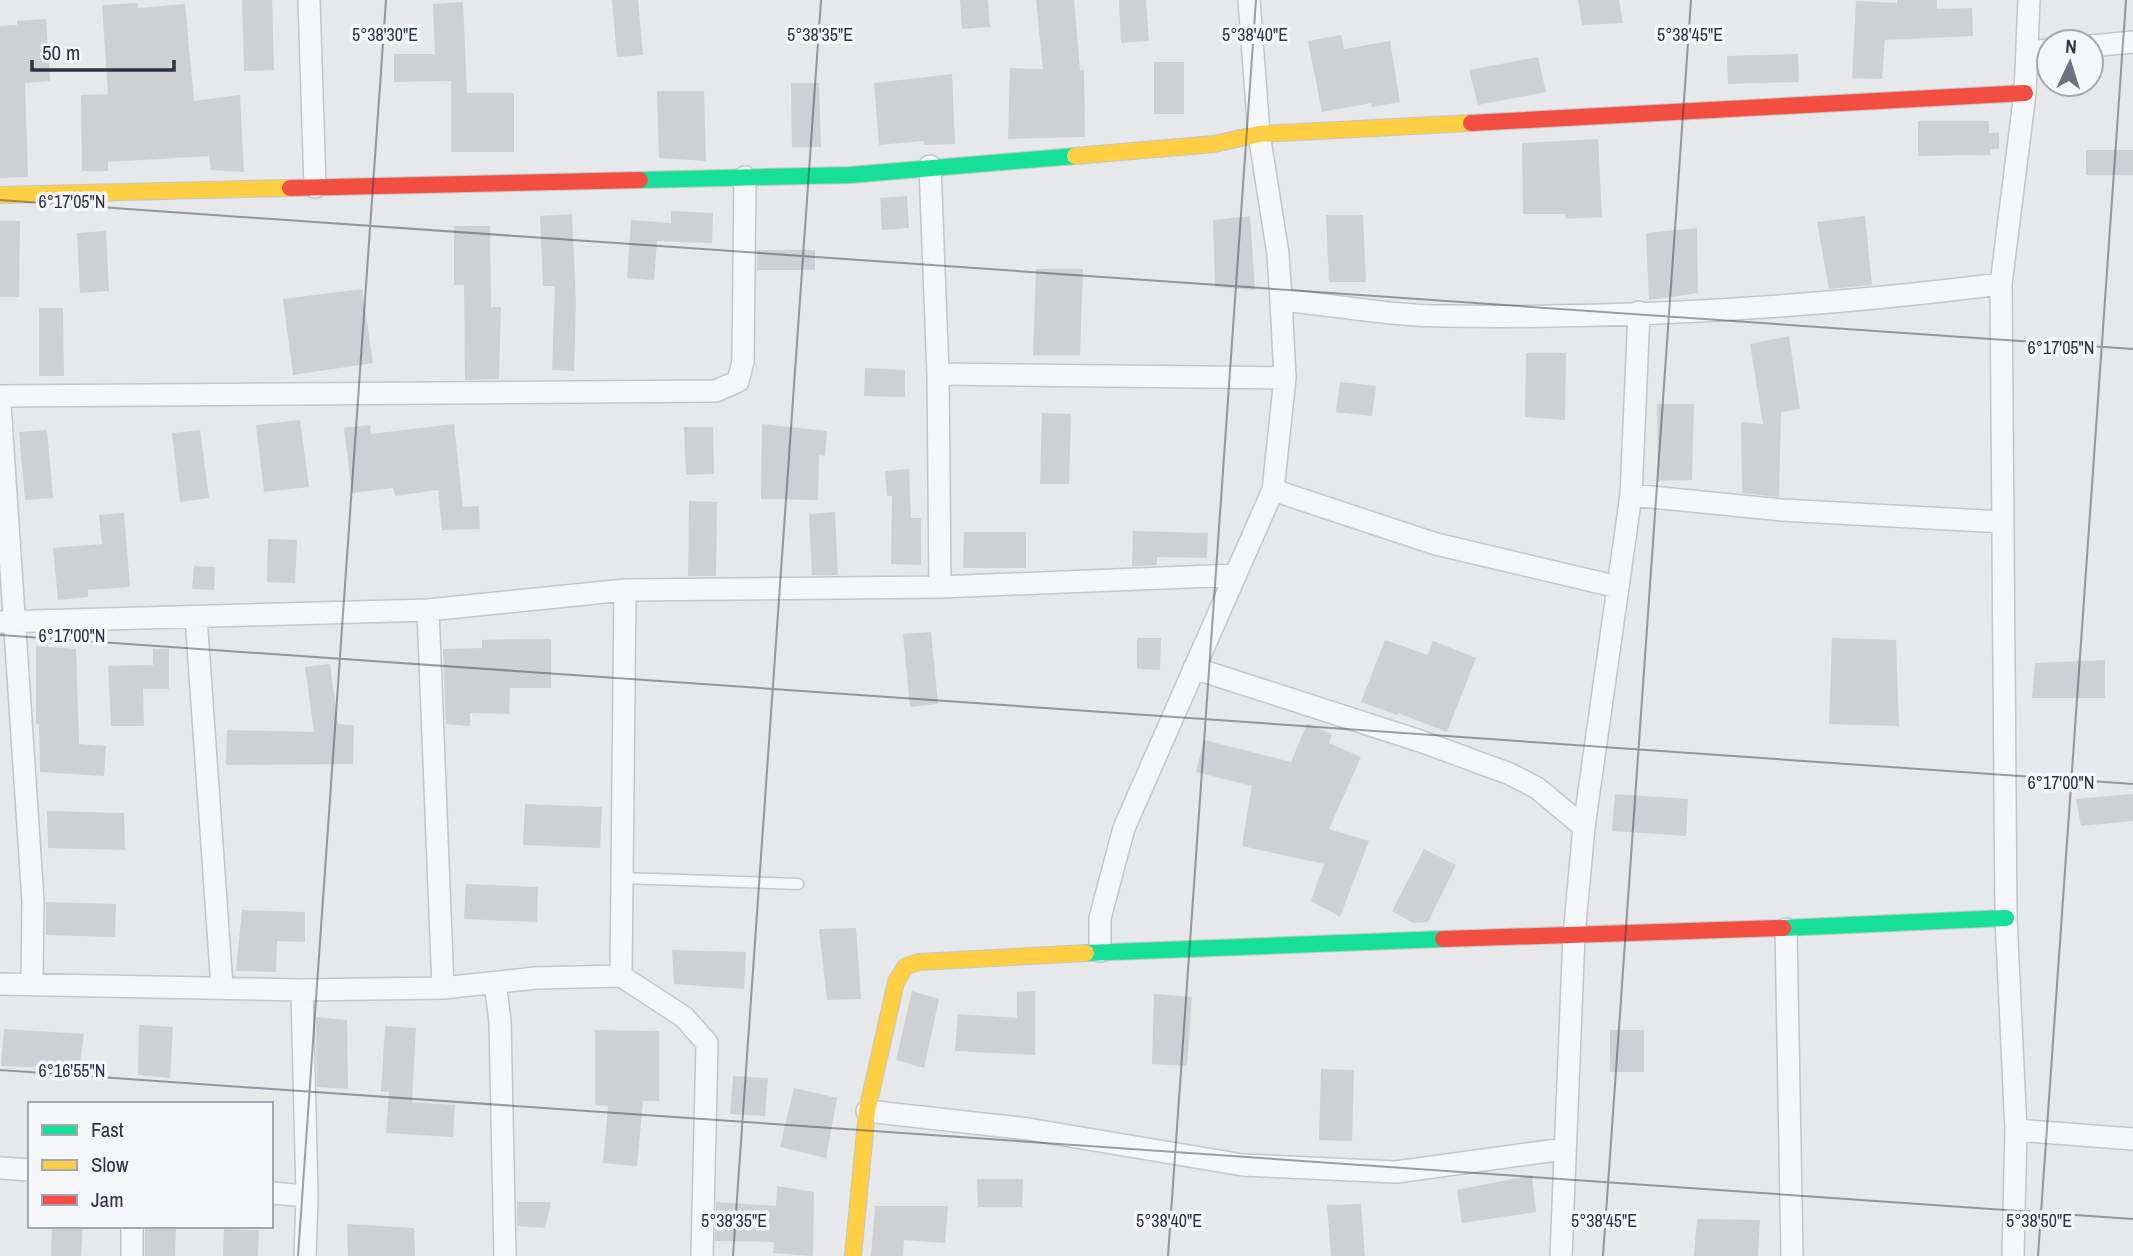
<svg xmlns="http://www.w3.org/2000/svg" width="2133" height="1256" font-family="'Archivo Narrow',sans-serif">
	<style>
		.building { fill: #ced0d3 }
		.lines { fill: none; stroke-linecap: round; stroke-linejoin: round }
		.lane-casing { stroke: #c4c6c8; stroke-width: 13 }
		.street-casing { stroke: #c4c6c8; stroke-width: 24 }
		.fast-casing { stroke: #c4c6c8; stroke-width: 18 }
		.slow-casing { stroke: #c4c6c8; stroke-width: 18 }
		.jam-casing { stroke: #c4c6c8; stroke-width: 18 }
		.lane { stroke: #f5f6f7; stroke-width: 10 }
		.street { stroke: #f5f6f7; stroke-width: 21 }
		.fast { stroke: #16e098; stroke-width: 16 }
		.slow { stroke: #ffcf43; stroke-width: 16 }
		.jam { stroke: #f24e42; stroke-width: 16 }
		.ticks { fill: none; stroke: #2b3445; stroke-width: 2; stroke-opacity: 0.45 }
		.ticks-label { font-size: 18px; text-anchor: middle; fill: #2b3445; stroke: #f4f6f9; stroke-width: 7; stroke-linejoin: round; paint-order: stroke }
	</style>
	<rect width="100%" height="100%" fill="#e6e8ea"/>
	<path class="building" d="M242,0H272L274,70L244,71Z
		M612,0H638L643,55L617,57Z
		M960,0H988L990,27L962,29Z
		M1036,0H1074L1080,70H1084L1085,137L1008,139L1010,68L1043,69Z
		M1119,0H1146L1149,41L1121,43Z
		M1578,0H1619L1623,23L1582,25Z
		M1897,0H1937V9L1972,8L1973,36L1885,40L1882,79L1852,78L1856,1L1897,3Z
		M463,2L467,93H514V152H451V81L394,82V54H435L433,4Z
		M138,3V8L185,4L194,101L240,95L244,172L211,170L209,156L108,162V171H82L81,95L108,94L102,5Z
		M46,19L50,81L25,83L28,177L0,178V26L17,25V21Z
		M1341,35L1344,49L1390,41L1400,102L1372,107L1371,103L1322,112L1308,41Z
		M1798,54L1799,82L1728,84L1727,56Z
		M1538,57L1546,92L1478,105L1469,70Z
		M1154,62H1184V114H1154Z
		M952,74L955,144L924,145V141L879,145L874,83Z
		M791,83H819L821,147H792Z
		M657,91H704L706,161L659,158Z
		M1918,121H1989V133H1999V149H1990V155L1918,156Z
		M1598,139L1602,217L1566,219L1565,214H1523L1522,143Z
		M2086,150H2133V175H2086Z
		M907,196L909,228L882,230L880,198Z
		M671,211L713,213L712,243L657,241L654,280L627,278L631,220L671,223Z
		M572,214L576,303L574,371L552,370L555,286H543L540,216Z
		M1326,215H1363L1366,282H1329Z
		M1250,216L1255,290L1215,287L1213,220Z
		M1865,216L1872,285L1829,289L1817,222Z
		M0,221H20L19,297H0Z
		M454,226H490L491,307H501L499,379L465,380L464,285H454Z
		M1697,228L1698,293L1649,300L1646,233Z
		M106,231L109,291L80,293L77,233Z
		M757,250H815V270H757Z
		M1036,269H1083L1080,355H1033Z
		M362,289L373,363L293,375L283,299Z
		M39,308H63L64,376H39Z
		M1789,336L1800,409L1781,412L1779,497L1742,493L1741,422L1763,424L1750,344Z
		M1526,353H1566L1565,420L1525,417Z
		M865,368L905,370V397L864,396Z
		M1340,382L1376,386L1372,416L1336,412Z
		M1657,404H1694L1692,480L1658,481Z
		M1042,413L1071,414L1069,484H1040Z
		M300,420L309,487L264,492L256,425Z
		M454,424L463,507L479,506L480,529L442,530L438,490L395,496L393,488L352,493L344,428L370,425L371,434Z
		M762,424L827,431L825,456L819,455L818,500L761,499Z
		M684,427H713L714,474L686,475Z
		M47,430L53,498L25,500L19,432Z
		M200,430L209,498L180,502L172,433Z
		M909,469L911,518H921V565L891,564L892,496H887L885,471Z
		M689,501L717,502L716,576H688Z
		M835,512L838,575H812L809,514Z
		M124,513L130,587L88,590V597L58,600L53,548L102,544L99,515Z
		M1133,531L1208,533L1207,558L1157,557V565L1132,566Z
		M964,532H1026V568H963Z
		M268,539L297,540L295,583L267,582Z
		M194,566L215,567L214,590L192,589Z
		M931,632L938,704L910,707L903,634Z
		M1137,638H1161L1160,670L1137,669Z
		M1832,638L1896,640L1899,726L1829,724Z
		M525,639H551V688H510L509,714L470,713V726L446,724L443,649L482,648V640Z
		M1385,640L1428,655L1433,641L1476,658L1447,732L1398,713L1397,715L1361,702Z
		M36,646L76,649L79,744L106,746L104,776L40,772L39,724H36Z
		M153,649H169V689H143L144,726H111L108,666L153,665Z
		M2105,660V698H2032L2035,663Z
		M330,664L338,724L354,725L353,764L226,765L227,730L314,732L305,667Z
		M1307,724L1332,734L1329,743L1361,757L1329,829L1369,841L1340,917L1311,901L1324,864L1242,846L1252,786L1196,772L1204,740L1291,762Z
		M1615,794L1688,799L1686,836L1612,831Z
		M2133,794V821L2081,826L2076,799Z
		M525,804L602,807L600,848L523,845Z
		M47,811L124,813L125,850L48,848Z
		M1424,849L1456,865L1428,922L1413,923L1392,911Z
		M466,884L538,887L537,922L464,919Z
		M46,902L116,904L115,937L46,935Z
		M242,910L305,912V942L277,941L276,972L236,971Z
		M856,928L861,999L827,1000L819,929Z
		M672,950L746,952L744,989L674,984Z
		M912,991L939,999L924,1068L896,1060Z
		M1035,991V1055L955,1051L958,1014L1017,1018V992Z
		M1154,994L1192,997L1187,1066L1152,1064Z
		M316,1017L347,1020L348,1089L317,1087Z
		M139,1025L173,1027L170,1078L138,1075Z
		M385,1026L416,1028L412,1102L455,1105L453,1137L386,1133L389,1092H381Z
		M4,1029L84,1034L79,1069L1,1066Z
		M595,1030L659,1031V1101H643L637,1166L603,1163L608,1106L595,1105Z
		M1610,1030H1644V1072H1610Z
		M1321,1069L1354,1070L1352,1141L1319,1140Z
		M733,1076L768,1078L765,1116L730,1114Z
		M794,1088L837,1098L826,1158L780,1147Z
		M1532,1175L1536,1212L1462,1223L1457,1190Z
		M977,1179H1023L1022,1207H978Z
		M777,1186L814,1192L813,1256L773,1253L774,1242L715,1241L716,1202L776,1206Z
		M517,1202H551L545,1228L517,1226Z
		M1361,1204L1365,1256H1331L1327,1205Z
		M875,1206H948L945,1243L904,1240L903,1256H871Z
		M1697,1219L1760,1220L1758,1256H1694Z
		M347,1224L414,1228L415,1256H348Z
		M52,1226H83L81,1256H51Z
		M145,1226H176L175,1256H145Z
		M224,1229L259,1230L258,1256H223Z"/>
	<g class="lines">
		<defs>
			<path id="lane" d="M622,878L798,884"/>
			<path id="street" d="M309,0L315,187
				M2091,46L2133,42
				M2027,52L2049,50
				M930,166L938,374L940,587
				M1281,300C1335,305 1391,316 1445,316C1631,319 1817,307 2001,284
				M938,374L1285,378
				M0,396L716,391L738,381L743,362L745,177
				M0,404L33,901L32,984
				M1273,490L1436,544L1618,587
				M1631,495L1782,510L2003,522
				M428,610L443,988
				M196,617L222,987
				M0,622L428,610L625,590L940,587L1236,575
				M1194,668L1423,742L1510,774L1537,788L1584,827
				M1786,929L1792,1256
				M1100,951V918L1124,828L1273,490L1285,378L1281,300L1278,254L1259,134L1249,0
				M621,976L625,590
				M495,983L500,1021L505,1256
				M0,984L302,990L443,988L536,978L621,976L684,1017L707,1043L702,1256
				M302,990L307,1196L305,1256
				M867,1111L1028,1129L1243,1165L1396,1172L1564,1149
				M2016,1130L2133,1139
				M0,1168L30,1170
				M271,1193L307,1196
				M132,1256V1226
				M1561,1256L1574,935L1584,827L1631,495L1639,312
				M2013,1256L2016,1130L2006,918L2001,284L2025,93L2029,0"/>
			<path id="fast" d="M640,180L850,175L1075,156
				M1783,928L2006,918
				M1086,953L1443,939"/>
			<path id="slow" d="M1075,156L1214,144L1259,134L1471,123
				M0,195L290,188
				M853,1256L867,1111L896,982L906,966L919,962L1086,953"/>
			<path id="jam" d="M1471,123L2025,93
				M290,188L640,180
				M1443,939L1783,928"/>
		</defs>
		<use href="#lane" class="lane-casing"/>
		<use href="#street" class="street-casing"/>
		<use href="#fast" class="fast-casing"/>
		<use href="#slow" class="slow-casing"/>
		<use href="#jam" class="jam-casing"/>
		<use href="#lane" class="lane"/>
		<use href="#street" class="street"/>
		<use href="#fast" class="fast"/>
		<use href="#slow" class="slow"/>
		<use href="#jam" class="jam"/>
	</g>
	<path class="ticks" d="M0,200L2133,349M0,635L2133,784M0,1070L2133,1219M298,1256L386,0M733,1256L821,0M1168,1256L1256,0M1603,1256L1691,0M2038,1256L2126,0"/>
	<g class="ticks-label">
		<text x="385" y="41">5°38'30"E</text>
		<text x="820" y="41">5°38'35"E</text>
		<text x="1255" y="41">5°38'40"E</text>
		<text x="1690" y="41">5°38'45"E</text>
		<text x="72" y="208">6°17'05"N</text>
		<text x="2061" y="354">6°17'05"N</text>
		<text x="72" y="642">6°17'00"N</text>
		<text x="2061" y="789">6°17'00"N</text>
		<text x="72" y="1077">6°16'55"N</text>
		<text x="734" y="1227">5°38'35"E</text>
		<text x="1169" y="1227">5°38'40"E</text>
		<text x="1604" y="1227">5°38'45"E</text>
		<text x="2039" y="1227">5°38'50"E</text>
	</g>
	<rect x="28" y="1102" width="245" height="126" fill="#f4f6f9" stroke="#a4a8b1" stroke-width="2"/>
	<rect x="42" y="1125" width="35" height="10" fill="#16e098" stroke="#a4a8b1" stroke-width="2"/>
	<text x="91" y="1137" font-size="21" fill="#2b3445">Fast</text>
	<rect x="42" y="1160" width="35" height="10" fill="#ffcf43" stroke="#a4a8b1" stroke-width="2"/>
	<text x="91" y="1172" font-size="21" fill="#2b3445">Slow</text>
	<rect x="42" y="1195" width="35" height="10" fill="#f24e42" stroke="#a4a8b1" stroke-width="2"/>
	<text x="91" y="1207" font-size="21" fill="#2b3445">Jam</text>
	<g transform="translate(2070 63) rotate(4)"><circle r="33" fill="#f4f6f9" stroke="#a4a8b1" stroke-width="2"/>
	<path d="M0-5L12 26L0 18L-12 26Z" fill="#6c737f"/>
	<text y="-10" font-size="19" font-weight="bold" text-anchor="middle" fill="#2b3445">N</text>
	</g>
	<path d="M32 60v10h142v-10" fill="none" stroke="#2b3445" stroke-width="3.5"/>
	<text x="42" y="60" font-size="21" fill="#2b3445" stroke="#f4f6f9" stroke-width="5" paint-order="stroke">50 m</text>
</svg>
